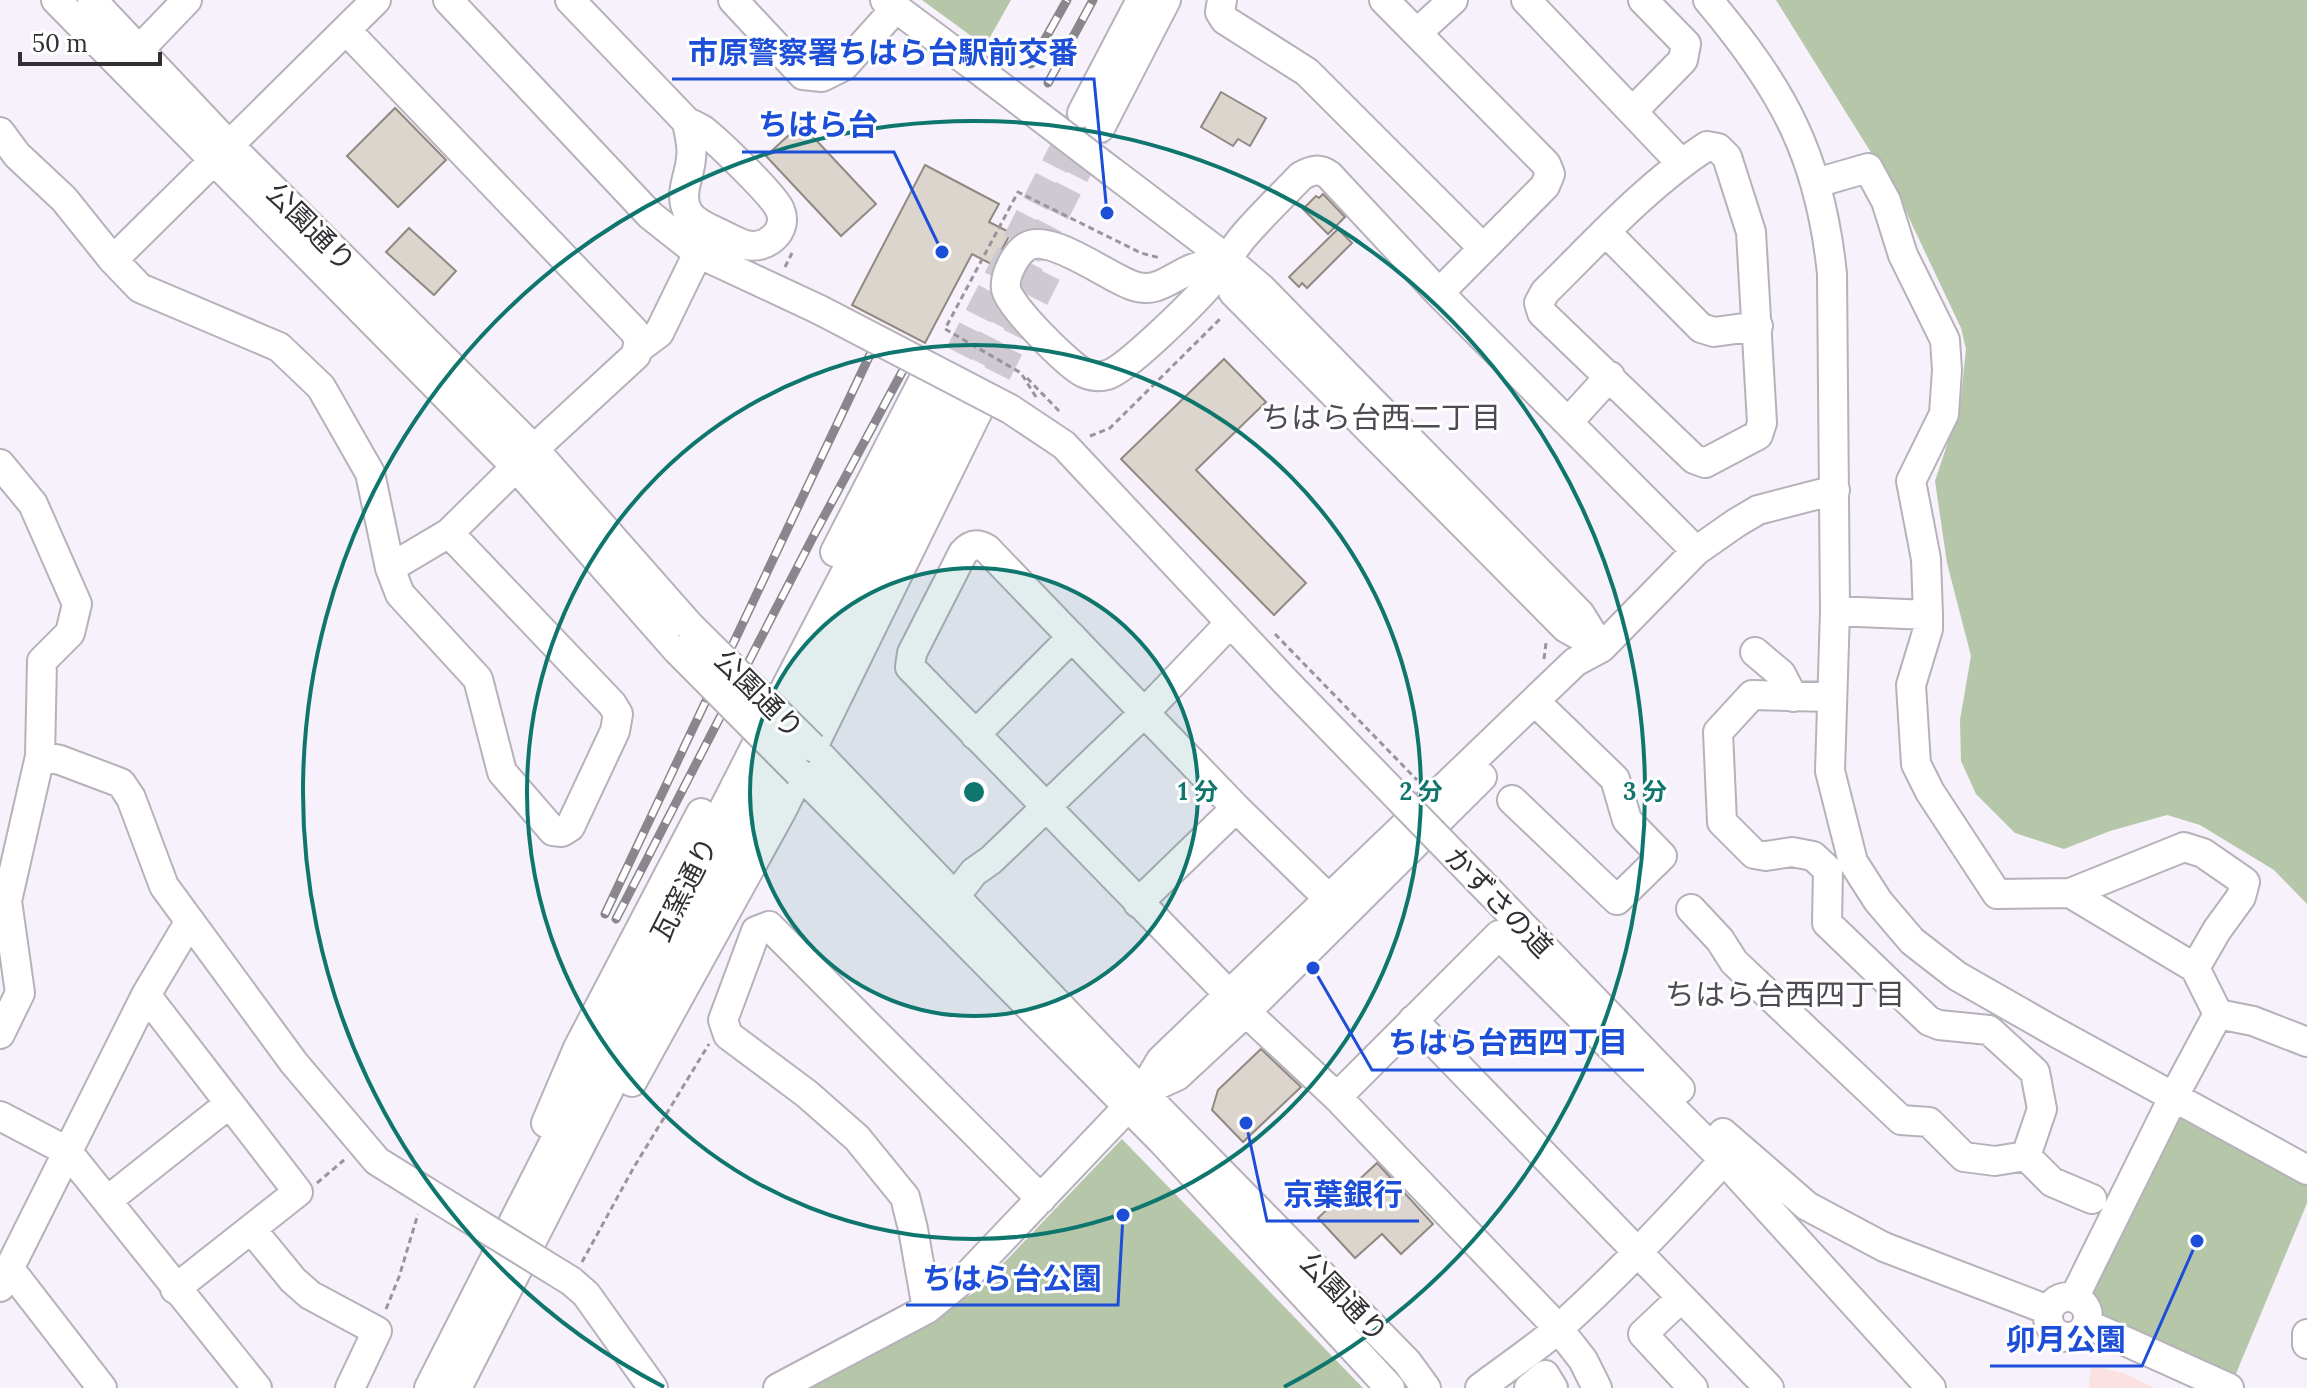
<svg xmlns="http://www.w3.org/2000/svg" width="2307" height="1388" font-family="Lora,'Noto Sans JP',serif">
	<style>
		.education { fill: #fce1e3 }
		.green { fill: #b5c6a9 }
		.building { fill: #dcd5cd; stroke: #8f8981; stroke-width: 2 }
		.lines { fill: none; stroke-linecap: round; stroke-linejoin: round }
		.minor-tunnel { stroke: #cfcad2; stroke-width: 28; stroke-dasharray: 28 14; stroke-linecap: butt }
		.minor-casing { stroke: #b6b1ba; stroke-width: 32 }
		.path { stroke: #99959c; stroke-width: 3; stroke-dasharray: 6 4; stroke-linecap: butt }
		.minor { stroke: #fff; stroke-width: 28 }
		.rail-casing { stroke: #89868c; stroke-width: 9 }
		.rail { stroke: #fff; stroke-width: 6; stroke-dasharray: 18; stroke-linecap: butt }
		.minor-bridge-casing { stroke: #b6b1ba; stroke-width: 32; stroke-linecap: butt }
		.minor-bridge { stroke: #fff; stroke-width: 28 }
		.ring { fill: none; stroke: #0f766e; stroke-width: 4 }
		.labels { text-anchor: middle; stroke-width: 6; stroke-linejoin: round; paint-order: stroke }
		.street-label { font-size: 28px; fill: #323034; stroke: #fff }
		.neighbourhood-label { font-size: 30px; fill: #4e4a51; stroke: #fff }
		.centre { fill: #0f766e; stroke: #fff; stroke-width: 4 }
		.ring-label { font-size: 24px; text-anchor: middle; font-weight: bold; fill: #0f766e; stroke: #fff; stroke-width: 6; stroke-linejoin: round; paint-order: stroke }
		.leader { fill: none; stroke: #1d4ed8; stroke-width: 3 }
		.callout-dot { fill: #1d4ed8; stroke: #fff; stroke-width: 3 }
		.callout-label { font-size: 30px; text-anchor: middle; font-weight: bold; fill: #1d4ed8; stroke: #fff; stroke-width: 6; stroke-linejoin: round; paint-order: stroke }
	</style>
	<rect width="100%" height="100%" fill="#f6f1fa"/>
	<path class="education" d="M2091,1365L2126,1374L2154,1388H2089Z"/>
	<path class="green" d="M922,0H1011L985,46Z
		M1776,0H2307V904L2274,870L2200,825L2167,815L2110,831L2064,849L2015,833L1976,794L1961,761L1960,720L1971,656L1947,563L1935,481L1960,406L1966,349L1961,328L1900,199Z
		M2174,1096L2307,1170V1203L2230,1388L2104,1331L2084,1278Z
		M1122,1139L1363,1388H802L977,1291Z"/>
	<path class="building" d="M1221,92L1266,118L1250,146L1238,139L1233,146L1201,127Z
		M395,108L446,160L398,207L347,156Z
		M801,124L876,204L841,236L766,156Z
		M925,165L999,204L989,222L1011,233L993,265L972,254L925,343L852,305Z
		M1323,194L1345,217L1328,234L1303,209L1316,196L1319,198Z
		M409,228L456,271L434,295L386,252Z
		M1338,229L1352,243L1307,288L1302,283L1299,287L1289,277Z
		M1224,359L1266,402L1196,470L1306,583L1274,615L1121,459Z
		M1261,1049L1301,1087L1243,1142L1212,1110L1218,1090Z
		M1377,1163L1433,1224L1401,1254L1382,1234L1355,1258L1318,1218Z"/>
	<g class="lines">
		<path class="minor-tunnel" d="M940,391L1080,117
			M960,400L1097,132
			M978,411L1051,266L1049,243"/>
		<defs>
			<path id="minor" d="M56,0L516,467L677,650
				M92,0L228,144L534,449L689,625
				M448,0L650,215L698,253L820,310
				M570,0L687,122C692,124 698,127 703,130C717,141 774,195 780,210C789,231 766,250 746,245C738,243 730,238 723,235C712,229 695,224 688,212C678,194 690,176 691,158C693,146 689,134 687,122
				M733,0L803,75L822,77L844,66L895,9
				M885,0L971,64
				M1222,0L1220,12L1225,20L1307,72L1483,248
				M1384,0L1546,164L1550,174L1545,186L1439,293
				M1526,0L1681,163
				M1708,0C1783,89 1820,156 1832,274L1835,611L1830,771L1853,862L1878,901L1912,941L1957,976L2057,1033L2307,1170
				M346,30L634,331L639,340L636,355L534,449L449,533L390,568
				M1417,33L1453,0
				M139,50L187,0
				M1633,111L1683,60L1686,44L1643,0
				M1082,113L1141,0
				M1100,128L1166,0
				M0,132L17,155L64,199L113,260L140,288L279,347L321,387L370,473L390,568L400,594L478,679L502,772L553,831L562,832L570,827L615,731L618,714L612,704L449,533
				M1707,146L1718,148L1727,157L1751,232L1762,423L1758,435L1705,463L1694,459L1542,313L1539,303L1545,292C1596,242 1647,185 1707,146Z
				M1111,171L1227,259L1262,289L1580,614L1601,648
				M1816,183L1868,168L1886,201L1903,255L1945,340L1947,370L1944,414L1911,481L1926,559L1928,615V629L1911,685L1916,764L1930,792L1997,894L2070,893L2195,968L2218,1014L2253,1021L2307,1042
				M1606,232L1701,328L1714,332L1758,326
				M1227,259C1214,263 1199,265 1187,271C1167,281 1154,294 1131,285C1106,276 1049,232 1026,247C1015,254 1004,276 1006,289C1008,305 1068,365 1084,373C1091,376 1100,377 1107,375C1126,370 1192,304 1207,287C1220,271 1230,253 1243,237C1261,216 1282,196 1301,176C1312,170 1319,168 1329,175L1439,293L1696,551
				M1227,259L1233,292L1566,628L1595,644
				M113,260L376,0
				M639,348L659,333L698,253
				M1010,409L1064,445L1285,681
				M1569,421L1610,376
				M0,464L33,504L77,604L70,633L42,661L40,756L7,901L20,993L0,1034
				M835,552L923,381
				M1835,611L1928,615
				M1755,652L1781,674L1793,697
				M1832,697L1752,695L1718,732L1722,822L1754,854L1766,856L1792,852L1813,856L1828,870L1827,923L1929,1021L1939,1025L1989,1030L2035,1072L2042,1109L2026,1156
				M975,735L1072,637
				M812,747L1142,1092L1407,1362L1426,1388
				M40,756L60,760L121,783L131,798L164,886L294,1063L377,1161L425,1191
				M799,773L1163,1142L1390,1388
				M1512,800L1617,900L1662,856L1627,820L1615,779L1547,713
				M2070,893L2184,847L2203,853L2245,882L2241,897L2217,930L2195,968
				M1492,894L1680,1089
				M956,895L974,872L991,860L1145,712L1230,623
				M1328,898L1236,808L987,549C977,543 971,544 963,553L912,653L910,667L1246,1012L1337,1097L1558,1328L1583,1360L1597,1388
				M1138,903L1236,808
				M1691,909L1720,940L1734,962L1901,1120L1929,1122L1964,1157L1995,1161L2026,1156L2052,1182L2092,1199
				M146,995L298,1192L175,1289
				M1413,1020L1769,1388
				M632,1082L782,810L978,411
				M1142,1092L1177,1076L1246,1012L1482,777
				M1337,1097L1499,935L1724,1160L1931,1388
				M0,1116L67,1151L257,1388
				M546,1123L578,1048L701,813
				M1723,1133L1807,1206L1884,1247L2048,1310
				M108,1200L229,1104
				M252,1230L293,1280L310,1295L377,1331L350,1388
				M9,1268L102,1388
				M571,1281L586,1294L653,1388
				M0,1287L146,995L190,921
				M2048 1317a20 20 0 1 1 40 0a20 20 0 1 1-40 0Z
				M1681,1298L1643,1334L1693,1388
				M2074,1298L2174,1096L2218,1014
				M927,1309L913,1229L905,1197L857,1138L807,1094L728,1035L723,1020L756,931L769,926L1041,1199
				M2087,1324L2229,1388
				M2307,1334V1344
				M429,1388L772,714L940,391
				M457,1388L960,400
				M778,1388L927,1309L968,1275L1142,1092L1161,1060L1575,662L1601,648L1696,551L1736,523L1758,510L1835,490
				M1480,1388C1506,1368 1534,1350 1559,1328C1618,1275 1671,1218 1724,1160
				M1529,1388L1545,1375L1553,1388"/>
		</defs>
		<use href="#minor" class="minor-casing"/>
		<path class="path" d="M785,267L792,253
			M1027,378L1061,413
			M1036,397L1021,373L945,329L1018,192L1141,253L1160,258
			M1090,436L1110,428L1222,317
			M1275,634L1417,780
			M1544,659L1546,643
			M317,1183L344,1160
			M582,1262L634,1167L709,1044
			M386,1309L399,1277L418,1214"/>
		<use href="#minor" class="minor"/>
		<defs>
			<path id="rail" d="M1031,64L1067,0
				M1048,83L1093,0
				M605,914L876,342
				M616,919L814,535L908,361"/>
		</defs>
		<use href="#rail" class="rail-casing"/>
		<use href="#rail" class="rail"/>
		<defs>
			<path id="minor-bridge" d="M971,64L1111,171
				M820,310L1010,409
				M689,625L812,747
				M677,650L799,773
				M1285,681L1492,894
				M425,1191L571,1281"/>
		</defs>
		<use href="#minor-bridge" class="minor-bridge-casing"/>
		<use href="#minor-bridge" class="minor-bridge"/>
	</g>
	<circle cx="974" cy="792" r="224" fill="#0f766e" fill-opacity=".12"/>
	<g class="ring">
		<circle cx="974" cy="792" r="224"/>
		<circle cx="974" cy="792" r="447"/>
		<path d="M664 1387A671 671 0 1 1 1284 1387"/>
	</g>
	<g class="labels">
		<g class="street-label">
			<text transform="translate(311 227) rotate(45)" y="10">公園通り</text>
			<text transform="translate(759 694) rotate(45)" y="10">公園通り</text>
			<text transform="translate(684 889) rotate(-63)" y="10">瓦窯通り</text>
			<text transform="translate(1499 902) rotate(46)" y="10">かずさの道</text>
			<text transform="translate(1344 1297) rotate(46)" y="10">公園通り</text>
		</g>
		<g class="neighbourhood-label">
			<text x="1381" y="428">ちはら台西二丁目</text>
			<text x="1785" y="1005">ちはら台西四丁目</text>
		</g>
	</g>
	<circle cx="974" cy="792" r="12" class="centre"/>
	<g class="ring-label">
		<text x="1198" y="800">1 分</text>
		<text x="1421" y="800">2 分</text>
		<text x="1645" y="800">3 分</text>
	</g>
	<path class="leader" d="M1107 213L1094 79H672M942 252L894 152H742M1313 968L1372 1070H1644M1246 1123L1267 1221H1419M1123 1215L1118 1305H906M2197 1241L2142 1366H1990"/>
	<g class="callout-dot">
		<circle cx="1107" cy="213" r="8"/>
		<circle cx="942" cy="252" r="8"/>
		<circle cx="1313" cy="968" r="8"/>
		<circle cx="1246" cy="1123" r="8"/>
		<circle cx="1123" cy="1215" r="8"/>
		<circle cx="2197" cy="1241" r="8"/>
	</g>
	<g class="callout-label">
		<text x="883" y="63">市原警察署ちはら台駅前交番</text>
		<text x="818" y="135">ちはら台</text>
		<text x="1508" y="1053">ちはら台西四丁目</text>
		<text x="1343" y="1205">京葉銀行</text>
		<text x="1012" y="1289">ちはら台公園</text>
		<text x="2066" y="1350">卯月公園</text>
	</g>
	<path d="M20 52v12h140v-12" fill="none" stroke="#323034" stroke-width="4"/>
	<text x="32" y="52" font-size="24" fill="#323034" stroke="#ffffff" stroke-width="6" paint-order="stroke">50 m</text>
</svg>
